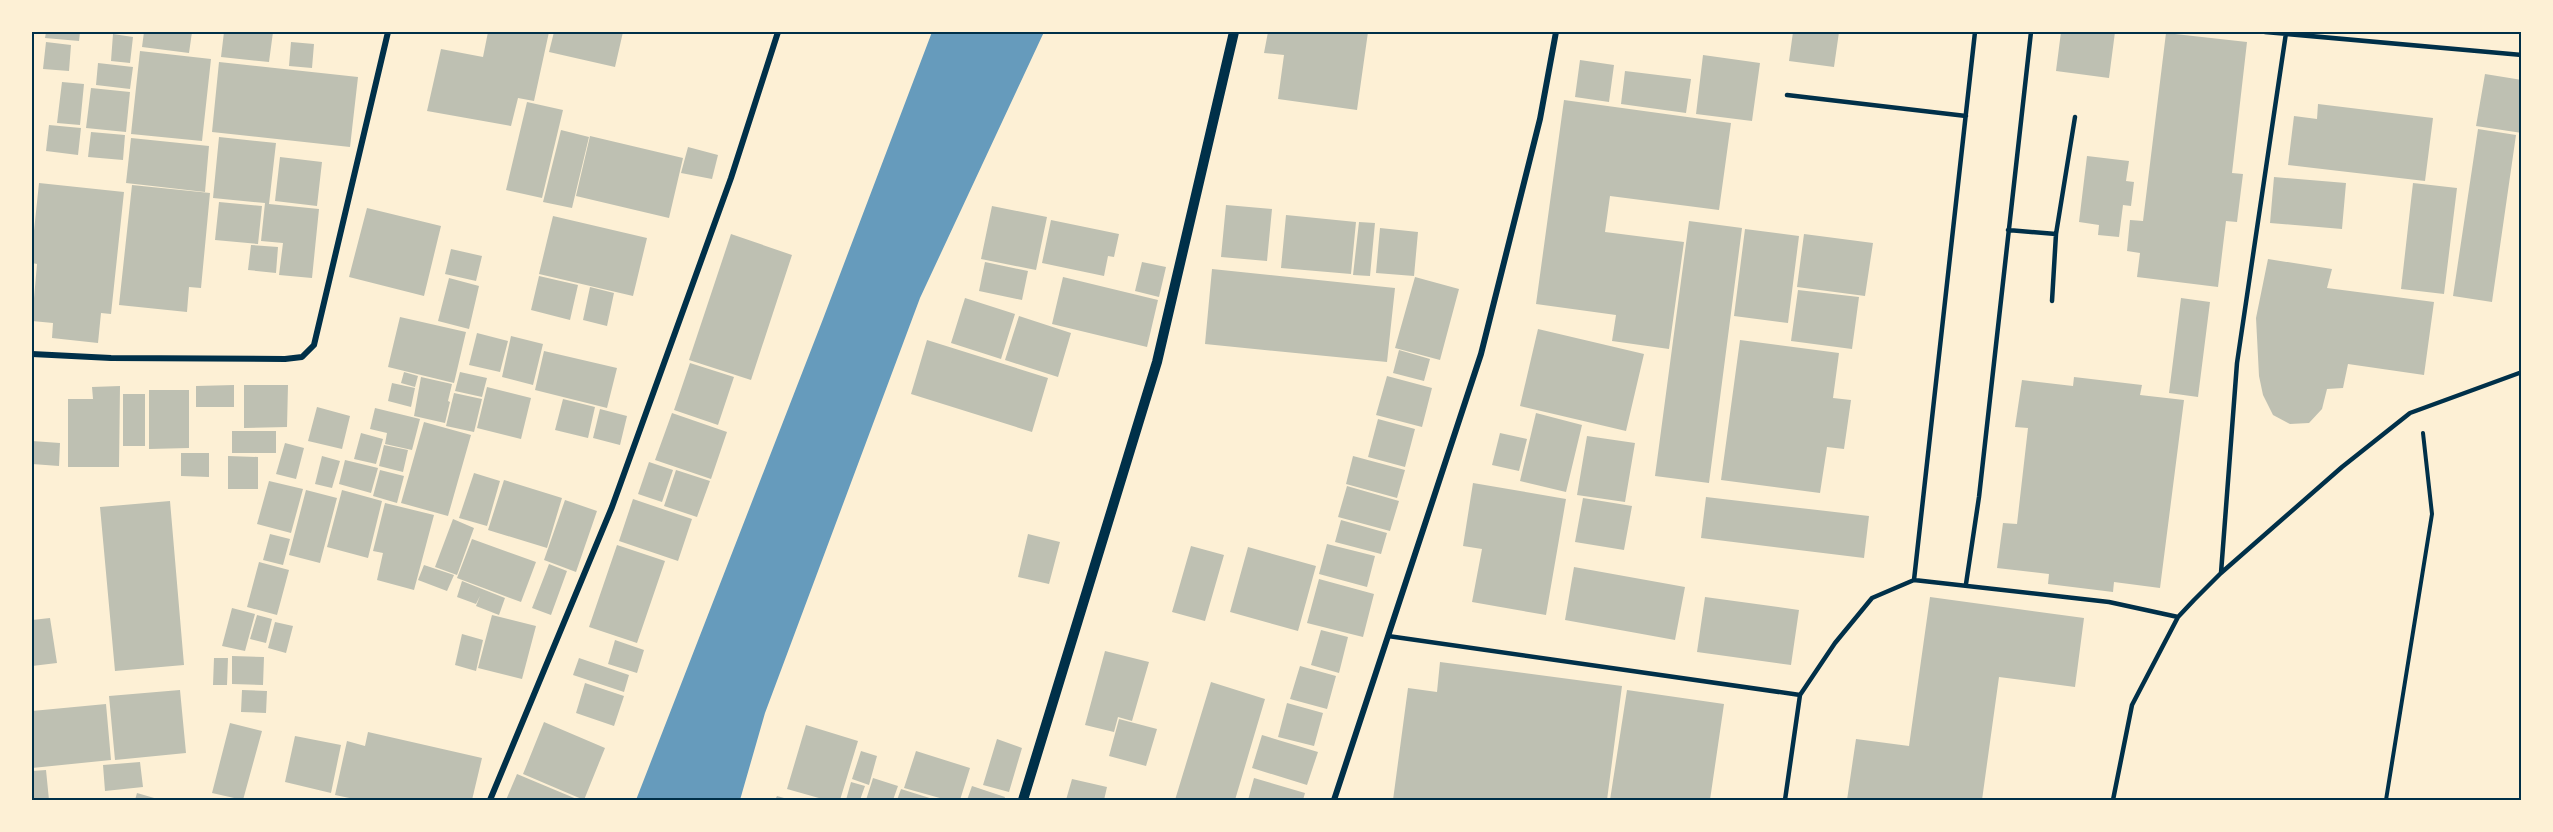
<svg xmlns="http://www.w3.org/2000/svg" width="2553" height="832" font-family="Lora,serif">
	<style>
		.water { fill: #669bbc }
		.building { fill: #bec0b2 }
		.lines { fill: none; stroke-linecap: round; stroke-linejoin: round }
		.path { stroke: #003049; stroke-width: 4 }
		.service { stroke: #003049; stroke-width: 4.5 }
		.minor { stroke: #003049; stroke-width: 6 }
		.tertiary { stroke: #003049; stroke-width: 10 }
		.neatline { fill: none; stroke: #003049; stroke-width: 2 }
	</style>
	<rect width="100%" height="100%" fill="#fdf0d5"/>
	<path class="water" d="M932,32H1044L920,298L765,713L740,800H636L823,319Z"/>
	<path class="building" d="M46,32H80L79,41L45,38Z
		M144,32H192L189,53L142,47Z
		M224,32H273L269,62L221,57Z
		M488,32H549L534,101L518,98L511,126L427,111L441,49L483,57Z
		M554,32H623L615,67L549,52Z
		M1268,32H1368L1357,110L1278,99L1284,55L1264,53Z
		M1793,32H1839L1834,67L1789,61Z
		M2061,32H2115L2109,78L2056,71Z
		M2166,33L2247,42L2232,173L2243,174L2237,222L2226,221L2218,287L2137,277L2140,253L2127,251L2130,220L2143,221Z
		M113,34L133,37L130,63L111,61Z
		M46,42L71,45L69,71L43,69Z
		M291,42L314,44L312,68L289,66Z
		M140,51L211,59L202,141L131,134Z
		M1703,55L1760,63L1752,121L1696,114Z
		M1580,60L1614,65L1609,102L1575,97Z
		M219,62L358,77L350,147L212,132Z
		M98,63L133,67L130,89L96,85Z
		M1625,71L1691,79L1686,113L1621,104Z
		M2485,74L2522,80V133L2476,126Z
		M62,82L84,84L80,125L57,123Z
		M91,88L130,92L126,132L86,128Z
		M1564,100L1731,123L1719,210L1610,196L1605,232L1684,242L1669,349L1612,341L1616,315L1536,304Z
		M527,102L563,110L542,198L506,190Z
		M2318,104L2433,118L2425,181L2288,165L2294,116L2317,119Z
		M49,125L81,128L78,155L46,151Z
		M2478,129L2516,135L2492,302L2453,296Z
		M561,130L589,137L572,208L543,202Z
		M91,132L125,135L123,160L88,157Z
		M590,136L683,158L669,218L576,196Z
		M219,137L276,143L269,204L319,209L312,278L279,275L283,243L261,241L265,203L213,198Z
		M131,138L209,146L205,192L126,183Z
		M688,147L718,155L712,179L681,173Z
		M2087,156L2129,161L2126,181L2134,182L2131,206L2123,205L2119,237L2098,235L2099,225L2079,222Z
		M280,157L322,162L317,206L275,201Z
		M2274,177L2346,183L2342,229L2270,223Z
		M39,183L124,192L111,314L101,313L98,343L52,338L53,323L32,321L37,264L32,263V250Z
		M2413,183L2457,188L2444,294L2401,289Z
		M132,185L210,193L201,288L189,287L187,312L119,305Z
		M219,202L262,206L258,244L215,240Z
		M1226,205L1272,209L1267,261L1221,257Z
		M992,206L1047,217L1036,270L981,259Z
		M367,208L441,226L424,296L349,277Z
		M1286,215L1356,222L1351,274L1281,268Z
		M553,216L647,238L633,296L539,274Z
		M1051,220L1119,234L1114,257L1108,256L1104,276L1042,263Z
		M1689,221L1742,228L1709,483L1655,476Z
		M1359,222L1375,223L1370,276L1353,275Z
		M1380,228L1418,232L1414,276L1376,273Z
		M1745,229L1799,236L1788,323L1734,316Z
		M731,234L792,255L751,380L689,360Z
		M1804,234L1873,243L1865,296L1797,287Z
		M251,245L278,247L276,273L248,270Z
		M451,249L482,256L476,281L445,274Z
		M2268,259L2332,269L2327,288L2434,302L2424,375L2348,364L2343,388L2327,389L2322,409L2309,423L2290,424L2273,415L2263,395L2259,376L2256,318Z
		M985,262L1028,271L1022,300L979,291Z
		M1142,262L1166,267L1159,297L1135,291Z
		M1212,269L1395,288L1387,362L1205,344Z
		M539,276L578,285L570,320L531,310Z
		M1063,277L1158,300L1147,347L1052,324Z
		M1415,277L1459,289L1440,360L1395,348Z
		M449,278L479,286L469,329L438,321Z
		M590,287L614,293L607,326L583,320Z
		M1798,290L1859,297L1852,349L1791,341Z
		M965,298L1015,314L1001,359L951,343Z
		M2181,298L2210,302L2198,397L2169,393Z
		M1019,316L1071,333L1058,377L1005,360Z
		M400,317L466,332L454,383L388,367Z
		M1538,329L1644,354L1626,431L1520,406Z
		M477,333L508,341L500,372L469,365Z
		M511,336L543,344L533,385L502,377Z
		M927,340L1048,378L1032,432L911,394Z
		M1740,340L1839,353L1833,398L1851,400L1844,449L1827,447L1820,493L1721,480Z
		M1399,350L1430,359L1424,381L1393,373Z
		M544,351L617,368L607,408L535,390Z
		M690,363L734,377L718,425L674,410Z
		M404,372L418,376L415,387L401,383Z
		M460,372L487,378L482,397L455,391Z
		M1387,376L1432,388L1422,427L1376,415Z
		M421,377L452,384L448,401L450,402L445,423L414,416Z
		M2074,377L2142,385L2140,395L2184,400L2160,588L2114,582L2113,592L2048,584L2049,574L1997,568L2003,523L2017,524L2028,428L2015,427L2022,380L2073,386Z
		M392,383L415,388L411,407L388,401Z
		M234,385V407H196V386Z
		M244,385H288L287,427L244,428Z
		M120,386L119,467H68V399H93L92,387Z
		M487,387L531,398L521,439L477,428Z
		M149,390H189V448L149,449Z
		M454,393L482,399L474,432L446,426Z
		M123,394H145V446H123Z
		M563,399L595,407L588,438L555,430Z
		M317,407L350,416L342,449L308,441Z
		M375,408L420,419L412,450L385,444L387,433L370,429Z
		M600,409L627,416L620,445L593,438Z
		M672,413L727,432L711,479L655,460Z
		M1536,413L1582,425L1566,492L1520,481Z
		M1378,419L1415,429L1405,467L1368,457Z
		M424,422L471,435L448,516L401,503Z
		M232,431H276V453H232Z
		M361,433L383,439L376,464L354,459Z
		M1500,433L1527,439L1519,471L1492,465Z
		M1587,436L1635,443L1625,502L1577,495Z
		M32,441L60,443L59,466L32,464Z
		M285,443L304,448L296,479L276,474Z
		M384,445L408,450L403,472L379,466Z
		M181,453H209V477L181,476Z
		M228,456L258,457V489H228Z
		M322,456L340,461L332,488L315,484Z
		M1353,456L1405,470L1397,498L1346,484Z
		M345,460L378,468L371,493L339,484Z
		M649,462L673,470L662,502L638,494Z
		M380,470L404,476L397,503L373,496Z
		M676,470L710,481L697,517L664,506Z
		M474,473L500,481L487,526L459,518Z
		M504,480L562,498L547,548L488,530Z
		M269,481L303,489L291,533L257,524Z
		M1473,483L1566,499L1546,615L1472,602L1482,549L1463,546Z
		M1347,486L1399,501L1390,531L1338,517Z
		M306,490L337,498L320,563L289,555Z
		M342,490L382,501L368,558L327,547Z
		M1706,497L1869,516L1864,558L1701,538Z
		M1583,498L1632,506L1624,550L1575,542Z
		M633,499L692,519L678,561L619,541Z
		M565,500L597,511L576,572L544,560Z
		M170,501L184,665L115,671L100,507Z
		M385,503L434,515L414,590L377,580L383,553L373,551Z
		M453,519L474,528L457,575L435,567Z
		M1341,520L1387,533L1381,554L1335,542Z
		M270,534L290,539L283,565L263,560Z
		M1028,534L1060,542L1049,584L1018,577Z
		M472,539L536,562L521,602L457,578Z
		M1327,544L1375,556L1367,587L1319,574Z
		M617,545L665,561L637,643L589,627Z
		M1191,546L1224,555L1205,621L1172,612Z
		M1248,547L1316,566L1298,631L1230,612Z
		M259,562L289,570L277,615L247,607Z
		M549,564L567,571L551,615L532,608Z
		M424,565L454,575L447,591L418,580Z
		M1574,567L1685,587L1675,640L1565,620Z
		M1319,579L1374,594L1363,637L1307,623Z
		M462,581L505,598L499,615L476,606L480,596L476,604L457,597Z
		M1705,597L1799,610L1791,665L1697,652Z
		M1930,597L2084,618L2075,687L1999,677L1982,800H1847L1856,739L1909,746Z
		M232,608L255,614L245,651L222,646Z
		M257,615L272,619L266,643L250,639Z
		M492,615L536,626L522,679L478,668Z
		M50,618L57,663L32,666V620Z
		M275,622L293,626L286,653L268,648Z
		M1321,630L1348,637L1339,673L1311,665Z
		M462,634L483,640L476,671L455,665Z
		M615,640L644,650L637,673L608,664Z
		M1105,651L1149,662L1132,721L1118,717L1114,732L1085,725Z
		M232,656L264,657L263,685L232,684Z
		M214,658H228L227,685H213Z
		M579,658L629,675L624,692L573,675Z
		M1440,662L1622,686L1607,800H1393L1408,688L1437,692Z
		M1300,666L1336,676L1327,709L1290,699Z
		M1211,682L1265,699L1235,800H1175Z
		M585,683L624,696L614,726L576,713Z
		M180,690L186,753L115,760L109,696Z
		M242,690L267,691L266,713L241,712Z
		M1627,690L1724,704L1710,800H1610Z
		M1287,703L1323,713L1314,746L1278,737Z
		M106,704L111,760L32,768V711Z
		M1119,719L1157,729L1146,766L1109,756Z
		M544,722L605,748L584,800L523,774Z
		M230,723L262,731L243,800L212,793Z
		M806,725L858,741L840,800H826L787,789Z
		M368,732L482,758L472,800H359L335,795L347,741L365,746Z
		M1262,735L1318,752L1307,785L1252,768Z
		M295,736L341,745L331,793L285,782Z
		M997,739L1022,748L1009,792L983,785Z
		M861,751L877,756L869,785L852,779Z
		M916,751L970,768L960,800H947L904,788Z
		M140,762L143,787L105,791L103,765Z
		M46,770L49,800H32V771Z
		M517,774L579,800H506Z
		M873,778L898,786L893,800H866Z
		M1254,778L1305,793L1303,800H1248Z
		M1072,779L1107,787L1104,800H1066Z
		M851,782L865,786L860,800H846Z
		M972,786L1005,797L1004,800H967Z
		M901,789L936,800H897Z
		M137,793L161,800H135Z
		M777,796L791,800H775Z"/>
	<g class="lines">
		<path class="path" d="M2386,800L2432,514L2423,433"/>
		<path class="service" d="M2265,32L2522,55
			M1787,95L1966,116
			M2008,230L2056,234L2075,117
			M2052,301L2056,234
			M2221,573L2237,363L2286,33
			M1914,580L1975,32
			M1966,584L1979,497L2031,32
			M1388,636L1800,695
			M1785,800L1800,695L1835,643L1872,598L1914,580L2109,602L2178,617
			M2113,800L2132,705L2178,617L2194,600L2221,573L2342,467L2410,413L2522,372"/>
		<path class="minor" d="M32,354L111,358L285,359L302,357L314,345L388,32
			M490,800L612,507L731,178L778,32
			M1334,800L1481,354L1540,119L1556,32"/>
		<path class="tertiary" d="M1023,800L1157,362L1234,32"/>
	</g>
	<rect width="2553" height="832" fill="none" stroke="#fdf0d5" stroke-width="66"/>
	<rect x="33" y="33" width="2487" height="766" class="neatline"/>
</svg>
